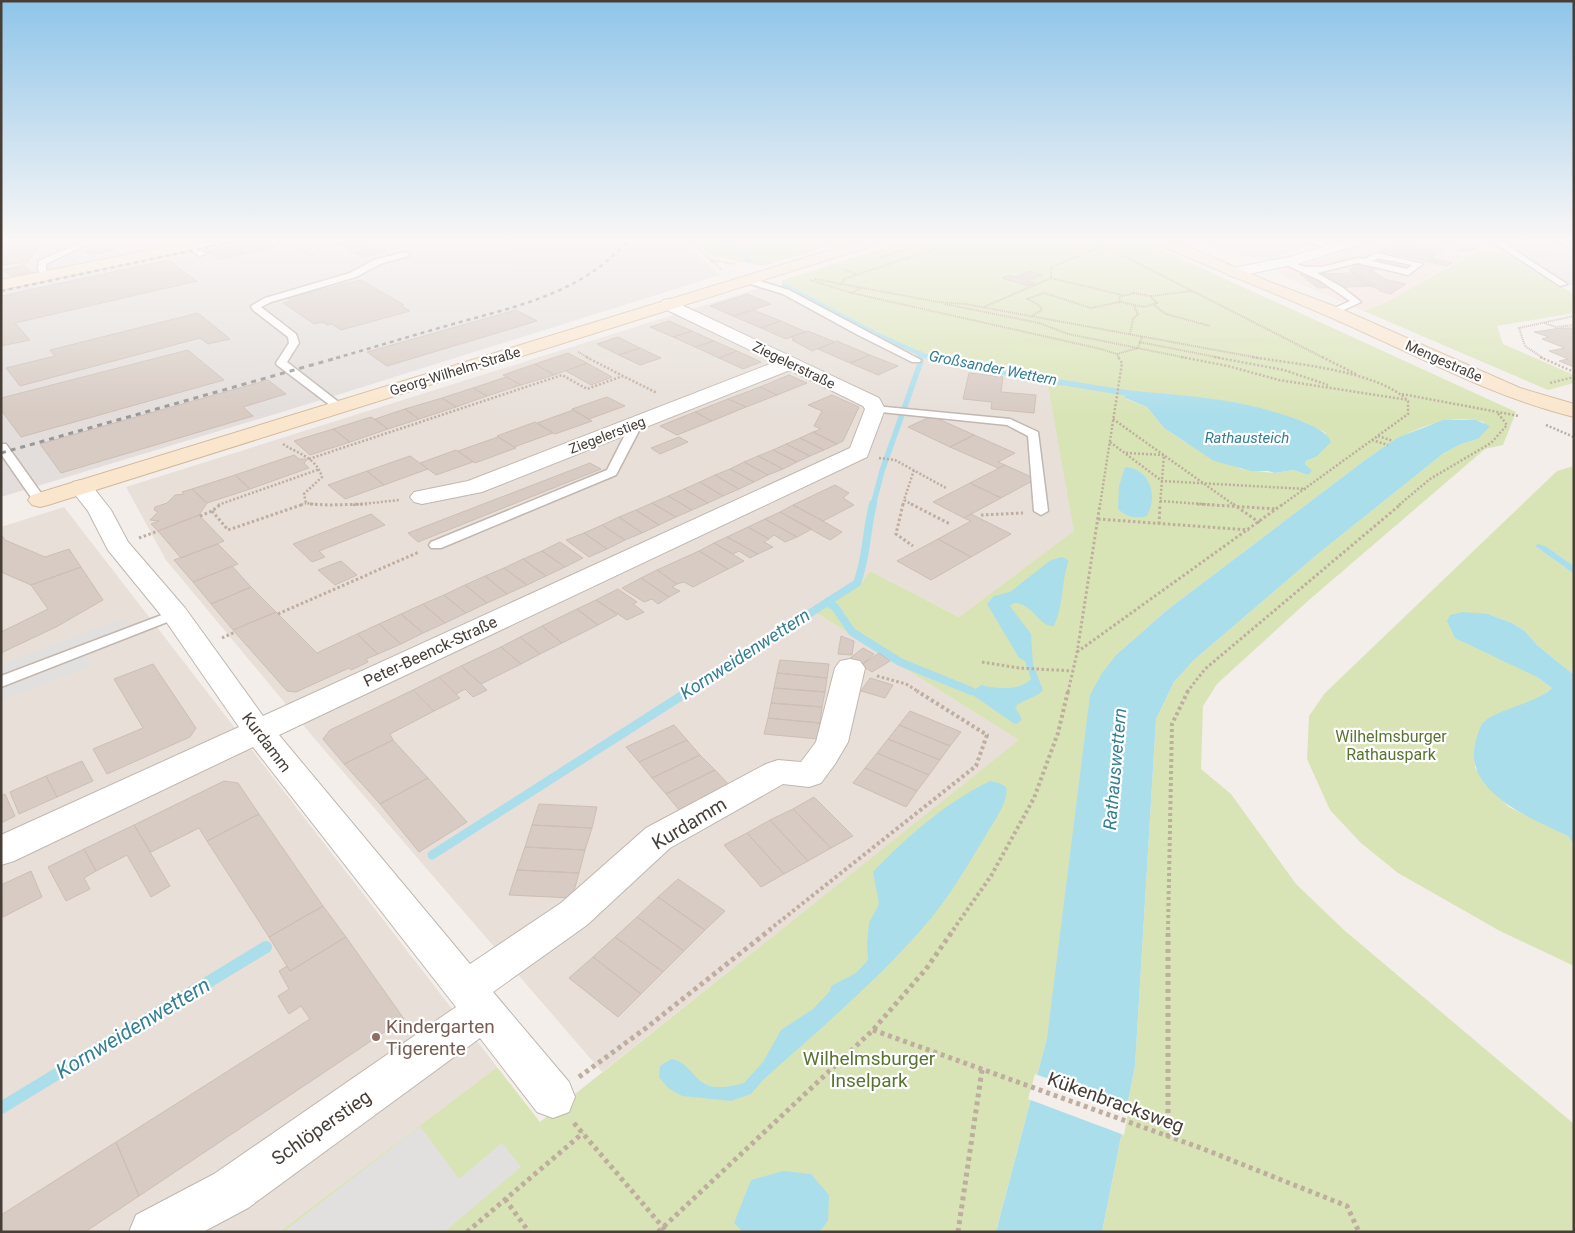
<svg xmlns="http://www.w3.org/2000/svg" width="1575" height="1233" font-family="Roboto,sans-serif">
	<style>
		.residential { fill: #e7dfd8 }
		.commercial { fill: #f3e1d7 }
		.industrial { fill: #e3dedb }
		.green { fill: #d9e4b6; fill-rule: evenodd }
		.parking { fill: #e2e0de }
		.water { fill: #abdeeb }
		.pier { fill: #f3eeea }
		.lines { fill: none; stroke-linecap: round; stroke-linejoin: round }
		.stream-far4 { stroke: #abdeeb; stroke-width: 4.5 }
		.stream-far3 { stroke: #abdeeb; stroke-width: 5.5 }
		.stream-far2 { stroke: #abdeeb; stroke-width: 8 }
		.stream-far1 { stroke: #abdeeb; stroke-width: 9 }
		.stream { stroke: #abdeeb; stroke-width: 12 }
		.building { fill: #d7cbc3; stroke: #cebeb4 }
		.service-casing { stroke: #c1b7b0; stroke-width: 3 }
		.minor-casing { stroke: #c1b7b0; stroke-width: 2 }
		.secondary-casing { stroke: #d2ba9f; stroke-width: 2 }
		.path-far4 { stroke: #bfad9f; stroke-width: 2; stroke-dasharray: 1 1; stroke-linecap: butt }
		.path-far3 { stroke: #bfad9f; stroke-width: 2.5; stroke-dasharray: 2 2; stroke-linecap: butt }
		.path-far2 { stroke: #bfad9f; stroke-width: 3; stroke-dasharray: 2.5 2.5; stroke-linecap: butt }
		.path-far1 { stroke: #bfad9f; stroke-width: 4; stroke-dasharray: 3 3; stroke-linecap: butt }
		.path { stroke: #bfad9f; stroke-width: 5; stroke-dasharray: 4 4; stroke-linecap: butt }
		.service { fill: #fff; fill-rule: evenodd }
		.minor { fill: #fff; fill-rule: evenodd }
		.secondary { fill: #fae6cd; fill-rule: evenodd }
		.rail-far1 { stroke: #989898; stroke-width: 2.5; stroke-dasharray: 4 4; stroke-linecap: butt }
		.rail { stroke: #989898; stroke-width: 3; stroke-dasharray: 5 5; stroke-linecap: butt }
		.education-dot { fill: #8d6e63; stroke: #fff; stroke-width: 2 }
		.labels { text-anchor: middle; stroke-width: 4.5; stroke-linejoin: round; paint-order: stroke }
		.far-street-label { font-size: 14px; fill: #473e38; stroke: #fff }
		.far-water-label { font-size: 15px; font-style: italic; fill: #347f93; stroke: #fff }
		.street-label { font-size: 16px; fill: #473e38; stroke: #fff }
		.park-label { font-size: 16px; fill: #587430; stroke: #fff }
		.water-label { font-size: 18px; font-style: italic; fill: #347f93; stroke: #fff }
		.near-street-label { font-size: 19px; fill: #473e38; stroke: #fff }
		.near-education-label { font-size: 19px; fill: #785e54; stroke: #fff; text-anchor: start }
		.near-park-label { font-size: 19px; fill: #587430; stroke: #fff }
		.near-water-label { font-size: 21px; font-style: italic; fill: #347f93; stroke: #fff }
	</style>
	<rect width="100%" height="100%" fill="#f3eeea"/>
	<path class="residential" d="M1205,242H1334L1319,247L1310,246L1280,255L1283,257L1268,260L1234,254Z
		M775,283L893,343L926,357L1047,380L1075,531L959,617L870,571L862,582L815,612L1020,740L602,1072L314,738L166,560L126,487Z
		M64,507L497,1067L279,1232H1V527Z"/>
	<path class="commercial" d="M1336,242H1475L1486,244L1387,302L1364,311L1287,278L1277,270L1304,264L1354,248Z"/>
	<path class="industrial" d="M1,242H684L720,275L318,401L1,497Z"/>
	<path class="green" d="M696,242H840L764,266L713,257Z
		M902,242H1145L1516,412L1503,445L1485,449L1309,600L1217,684L1203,706L1201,769L1231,794L1296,884L1344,930L1574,1124V1232H1102L1135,1066L1156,719L1174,682L1194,660L1319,553L1444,453L1461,444L1478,439L1484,422C1439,411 1401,436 1365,460L1167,610L1117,654L1047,1038L996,1232H279L497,1067L540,1122L1019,740L815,612L862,582L870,571L959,617L1074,531L1047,380L925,354L897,343L780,281ZM1127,391L1235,402L1304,422L1326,433L1316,457L1306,461L1305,464L1308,475L1293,470L1275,473L1241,469L1185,442L1164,428L1147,407L1126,399Z
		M1477,251L1503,254L1543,278L1552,279L1574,295V313L1497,326L1503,344L1574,375V383L1548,390L1364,311L1387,302Z
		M1574,466V566L1547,547L1535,546L1574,574V675L1537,645L1525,631L1512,623L1488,614L1537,677L1552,688L1536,700L1520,706L1474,748L1475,768L1492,791L1509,807L1568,836L1574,845V966L1500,931L1398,873L1361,843L1330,810L1307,759L1309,716L1325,693L1557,471Z"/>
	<path class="parking" d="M1207,242H1298L1267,260L1233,252L1234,251Z
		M1493,242H1540L1574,257V285H1562L1552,279L1543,278L1495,248H1503Z
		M124,618L135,636L87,655L92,665L1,701V665Z
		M420,1126L459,1179L502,1143L521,1167L444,1232H283Z"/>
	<path class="water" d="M1126,390C1162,394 1199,396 1234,402C1253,406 1326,422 1331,442L1316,457L1306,461L1305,464L1312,471L1308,475L1293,470L1275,473L1268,471H1251L1214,461L1164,428L1147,407L1125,398Z
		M1443,420H1476L1490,426L1478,439L1461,444L1444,453L1319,553L1194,660L1174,682L1156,719L1135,1066L1102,1232H996L1047,1038L1090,695L1102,673L1117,654L1167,610L1365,460L1397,438Z
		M1125,467C1151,469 1158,496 1147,516C1136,519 1126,517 1118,509L1119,486Z
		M1538,544L1547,547L1574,566V574L1535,546Z
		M1062,557L1068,560V563C1061,584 1064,604 1054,626C1039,628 1033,603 1014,603L1010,606L1031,634L1033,664L1043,690C1035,699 1023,699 1015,707L1022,719L1017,724L1013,723L970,693L981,685C996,689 1020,691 1031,679L1025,661L1019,658L987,604L994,596L1010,592L1051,560Z
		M1463,612L1488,614L1512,623L1525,631L1537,645L1574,675V845L1568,836C1533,819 1464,793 1475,744C1477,737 1479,727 1484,722C1496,709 1533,705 1552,688L1537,677L1455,638L1447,621L1450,615Z
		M990,781L999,783L1006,787C1010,800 993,823 986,835C969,863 953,891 932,917C882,977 821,1028 763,1080L751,1094L731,1101L682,1096L668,1088L659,1077L660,1066L671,1059C687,1061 692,1076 705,1084C716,1090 733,1086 744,1083L763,1062L781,1030L813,1009L830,991L831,986L856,973L868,960L867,944L869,923L879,904L873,872C905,838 948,801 990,781Z
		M783,1171L811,1174L829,1195L828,1221L819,1232H743L734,1223L751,1180Z"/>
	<path class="pier" d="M1035,1074L1129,1108L1124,1135L1028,1099Z"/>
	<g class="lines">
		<path class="stream-far4" d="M726,242L749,261
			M784,285L878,335L925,356L934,358
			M920,353L921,358"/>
		<path class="stream-far3" d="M928,357L1022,376L1127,393
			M873,505L882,471L921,361L920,357"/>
		<path class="stream-far2" d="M827,602L835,607L852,632L900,662L971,691
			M687,692L857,583C867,557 866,531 873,504"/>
		<path class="stream-far1" d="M432,855L689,691"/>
		<path class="stream" d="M1,1108L266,947"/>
	</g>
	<path class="building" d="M1,242H47L41,243L28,262L1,265Z
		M249,242H267L276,247L219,260L206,251Z
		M334,242H367L368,243L345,248Z
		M1391,242H1406L1443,250L1430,258L1452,263L1447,266L1377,250Z
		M1469,242L1481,244L1470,252L1458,250Z
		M364,243L375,250L356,254L345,248Z
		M108,246L114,250L90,255L85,251Z
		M382,248L387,251L362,257L357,254Z
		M1369,255L1410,265L1405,268L1364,258Z
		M168,260L197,281L15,323L30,340L1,346V296Z
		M1359,264L1377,268L1372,271L1385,279L1406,284L1391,294L1379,291L1381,290L1367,285L1349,270Z
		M24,265L31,272L11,276L3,270Z
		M1029,271L1042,275L1028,281L1035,283L1028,286L1002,278L1009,275L1015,277Z
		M1355,273L1375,286L1318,288L1300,274Z
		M361,280L404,305L401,306L410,311L341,330L332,324L327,325L323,322L314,324L283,303L291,301L287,298Z
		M748,294L771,304L733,316L710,306Z
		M516,310L537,321L387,366L367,352Z
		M753,310L781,321L761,328L733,316Z
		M198,313L230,339L208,344L200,338L20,386L6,368L55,356L50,350Z
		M669,321L692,331L673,337L650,327Z
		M781,321L806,332L786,339L761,328Z
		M1561,328H1574V367L1559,361L1568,359L1549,351L1565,348L1542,339L1549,337L1534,332Z
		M692,331L714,341L695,347L673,337Z
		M808,331L835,342L812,351L792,340L795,339L790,337Z
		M618,337L640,348L619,355L597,344Z
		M714,341L737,351L719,358L695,347Z
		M837,341L870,355L850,363L818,349Z
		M640,348L661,358L640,365L619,355Z
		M188,350L224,380L21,437L1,410V398Z
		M737,351L761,362L743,369L719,358Z
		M568,353L587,363L554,375L535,364Z
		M870,355L898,366L878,375L850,363Z
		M587,363L612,377L591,385L566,371Z
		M535,364L554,375L521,385L503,375Z
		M969,373L1003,377L1001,392L1036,395L1034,413L991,409L992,402L963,399Z
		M789,375L807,383L777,395L760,387Z
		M506,377L521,385L487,396L473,388Z
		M268,380L286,394L243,407L253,416L61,473L40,444Z
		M760,387L777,395L746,407L728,399Z
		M473,388L487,396L456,407L442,398Z
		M832,395L859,407L843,441L837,444L813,432L821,429L814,426L822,411L808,405Z
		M607,397L625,406L589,419L572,409Z
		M442,398L456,407L419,419L405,409Z
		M728,399L746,407L712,421L695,412Z
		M405,409L419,419L388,429L375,419Z
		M573,410L592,421L555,434L537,423Z
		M695,412L712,421L677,435L660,426Z
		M932,416L974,435L950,447L908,427Z
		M371,417L388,429L350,442L333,429Z
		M535,422L553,433L514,447L497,436Z
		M333,429L350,442L310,455L294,441Z
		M813,432L837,444L824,450L800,438Z
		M974,435L1015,453L998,462L1005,465L998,468L950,447Z
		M498,437L516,448L475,463L458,451Z
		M679,437L688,442L660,454L651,448Z
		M800,438L824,450L810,456L786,444Z
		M786,444L810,456L797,462L773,450Z
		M456,450L473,462L436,475L420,463Z
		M773,450L797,462L783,469L758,456Z
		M294,455L299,459H305L307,460L304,463L309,468L250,489L235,475Z
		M410,456L428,469L384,485L367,471Z
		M758,456L783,469L768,475L744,462Z
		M744,462L768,475L754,482L730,469Z
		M590,463L601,469L418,542L408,533Z
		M1005,465L1036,479L1001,498L970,483Z
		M730,469L754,482L739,489L715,475Z
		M367,471L384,485L345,499L328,485Z
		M235,475L250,489L207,503L192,489Z
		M715,475L739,489L723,496L700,482Z
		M700,482L723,496L708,503L684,489Z
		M970,483L1001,498L964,518L933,502Z
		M835,485L849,493L843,498L854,505L823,521L793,505Z
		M192,489L207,503L199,515L158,531L151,524L159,521L150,520L158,512L154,510L155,507L167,503L175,495L184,494L182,492Z
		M684,489L708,503L692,510L668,496Z
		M668,496L692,510L676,517L652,503Z
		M652,503L676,517L659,525L636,510Z
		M793,505L823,521L842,532L830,540L780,512Z
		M636,510L659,525L642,533L619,517Z
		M780,512L812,529L797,537L765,519Z
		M371,514L385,525L319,551L325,557L312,562L293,544Z
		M971,514L1011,534L971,557L938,539L971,521L964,518Z
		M199,515L224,541L181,558L158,531Z
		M619,517L642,533L625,540L602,525Z
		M765,519L797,537L785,542L774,535L769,539L748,527Z
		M602,525L625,540L607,549L584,533Z
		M748,527L769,539L764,542L773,547L758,554L727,537Z
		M584,533L607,549L589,557L566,540Z
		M1,534L5,540L45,557L69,549L81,567L31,585L1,572Z
		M727,537L758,554L750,558L739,551L733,554L714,543Z
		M938,539L971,557L931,580L897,561Z
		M560,542L583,558L565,567L542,551Z
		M714,543L744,561L728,569L699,551Z
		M218,544L238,564L193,582L174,560Z
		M542,551L565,567L546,576L523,559Z
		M699,551L728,569L693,587L684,582L677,584L657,570Z
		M523,559L546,576L527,585L504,568Z
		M341,561L357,575L335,585L318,570Z
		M232,566L251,587L211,604L193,582Z
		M81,567L103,600L56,627L1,653V632L48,609L31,585Z
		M504,568L527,585L507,594L485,576Z
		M657,570L677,584L672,587L680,591L669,597L641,578Z
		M485,576L507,594L487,603L465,585Z
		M641,578L669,597L658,604L652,599L644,602L622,588Z
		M465,585L487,603L466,613L444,595Z
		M251,587L276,612L233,630L211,604Z
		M618,589L637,602L633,604L644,612L627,620L596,600Z
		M444,595L466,613L445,623L423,604Z
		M596,600L615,613L617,615L598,625L577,609Z
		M423,604L445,623L423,633L401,614Z
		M577,609L598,625L562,643L542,626Z
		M276,612L317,653L357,634L378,654L366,659L368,662L351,670L349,668L296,692L287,691L233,630Z
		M401,614L423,633L401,644L379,624Z
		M379,624L401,644L378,654L357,634Z
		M542,626L562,643L540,654L520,637Z
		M841,636L854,641L852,655L838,654Z
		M520,637L540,654L521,664L501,647Z
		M501,647L521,664L481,684L461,666Z
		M863,648L874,654L861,665L849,659Z
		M879,653L890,661L872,672L861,665Z
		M780,660L829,664L827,678L777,673Z
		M153,664L196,728L190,737L107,774L93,749L143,728L114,679Z
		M461,666L481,684L487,690L473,697L465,689L456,694L439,677Z
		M777,673L827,678L825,692L774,688Z
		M439,677L460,698L434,711L413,690Z
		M870,678L893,685L885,698L861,691Z
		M774,688L825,692L822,707L771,703Z
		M413,690L434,711L390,734L393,740L344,764L323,739L330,730Z
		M771,703L822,707L820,723L768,718Z
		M910,711L961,732L950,746L899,725Z
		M768,718L820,723L818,739L764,734Z
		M674,725L687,740L639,762L626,747Z
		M899,725L950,746L940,760L888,739Z
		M888,739L940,760L929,775L877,753Z
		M393,740L428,778L380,804L344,764Z
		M687,740L700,755L652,778L639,762Z
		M877,753L929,775L917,791L865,768Z
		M700,755L715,770L666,794L652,778Z
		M82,761L93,781L57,797L46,776Z
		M865,768L917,791L906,807L853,783Z
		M715,770L730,786L680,811L666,794Z
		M46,776L57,797L19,814L10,792Z
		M428,778L467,822L419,852L380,804Z
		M224,781L238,783L259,814L207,841L199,828L151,852L134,825Z
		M5,794L15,816L1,823V796Z
		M814,797L853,836L831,848L793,809Z
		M539,804L597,807L592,828L532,825Z
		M793,809L831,848L808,861L770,820Z
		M259,814L323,906L269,937L207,841Z
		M770,820L808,861L784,874L747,833Z
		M134,825L170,886L151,897L127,855L96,871L84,849Z
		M532,825L592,828L585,850L525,847Z
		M747,833L784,874L761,887L724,845Z
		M525,847L585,850L579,873L517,870Z
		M84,849L96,871L84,878L90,889L66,901L48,867Z
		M517,870L579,873L572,898L509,895Z
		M31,871L42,897L3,917L1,885Z
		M678,879L725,911L705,930L658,897Z
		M658,897L705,930L684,951L637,917Z
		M323,906L346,937L290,971L269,937Z
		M637,917L684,951L663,972L615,937Z
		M346,937L404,1019L139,1196L116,1142L310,1019L301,1006L289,1014L278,996L289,989L279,971L287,966L290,971Z
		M615,937L663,972L641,994L593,957Z
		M593,957L641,994L618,1017L569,978Z
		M116,1142L139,1196L85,1232H1V1215Z"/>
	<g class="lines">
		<defs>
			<path id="service" d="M82,242H92L46,264V270L51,276L50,278H44L38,270L39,261Z
				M1306,242H1319L1339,248L1335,250Z
				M1493,242H1502L1567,284L1560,286Z
				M187,244H193L206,254L199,256L187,248Z
				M405,252L409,254L408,256L380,264L356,277L271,302L261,307L296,334L299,343L287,362L345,407L339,410L335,409L277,365L276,363L289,343L288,337L253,310L251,306L265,298L350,273L374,260Z
				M1377,253L1423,264L1408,275L1358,263L1317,273L1342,287L1361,302L1333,315L1328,312L1330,310L1350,301L1319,280L1280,262L1284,259L1305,267H1322L1358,258L1364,259ZM1378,258L1412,265L1407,269L1372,261Z
				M747,277L789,290L921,360L920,362H912L858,335L783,294L744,282V278Z
				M875,406L1010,419L1038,432L1048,511L1041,515L1034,511L1028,436L1007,425L871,411L869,409Z
				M637,420L643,423L616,475L441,548H431L429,545L431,542L607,470L631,423Z
				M1,444H6L46,500L45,503H35L1,454Z
				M175,610L180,611L182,614L180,617L1,687V676Z"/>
			<path id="minor" d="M1339,242H1360L1358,245L1297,264L1234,277L1228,275L1226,272L1228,269L1289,257Z
				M669,299L879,398L885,409L867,457L279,735L470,964L561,903L646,828L766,764L778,760L801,762L816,742L835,668L840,661L850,659L860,661L865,668L848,742L835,764L821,783L809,787L783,784L670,848L587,925L493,992L569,1082L575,1097L569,1112L553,1118L537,1112L480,1038L248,1208L203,1232H129L136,1215L214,1174L456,1007L253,747L14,861L1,865V835L239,727L165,620L108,550L88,511L69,487L73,482L81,480L89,482L111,510L128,542L185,608L263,716L850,448L865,409L863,406L790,370L482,492L422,504L414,502L410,497L414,492L468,481L775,362L663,308L661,304L663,300Z"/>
			<path id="secondary" d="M190,242H217L215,245L210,246L1,290V280Z
				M856,242H877L875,245L48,505L40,507L32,505L28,500L32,495Z
				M1158,242H1177L1270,282L1339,308L1520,388L1574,404V417C1500,399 1432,363 1363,332C1296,301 1227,275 1160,245Z"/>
		</defs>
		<use href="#service" class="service-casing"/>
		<use href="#minor" class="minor-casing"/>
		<use href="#secondary" class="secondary-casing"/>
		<path class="path-far4" d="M287,242L315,257
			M691,242L722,270
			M1096,242L1324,358
			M1554,242L1574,250
			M881,257L929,242
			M711,260L735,264
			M843,269L856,274
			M1051,278L1122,295
			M815,279L938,302L965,304L1259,358
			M810,280L852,293
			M841,284L844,279L955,242
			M861,288L852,293L1101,349L1117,354L1119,358
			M1134,293L1150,296L1157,303L1144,307L1120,302L1119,297Z
			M1151,296L1192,291
			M945,304L1039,323L1068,334L1187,358
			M1154,305L1166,314L1210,326
			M984,307L1051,278V267L1103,246
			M1032,316L1042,310L1039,305L1027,299L1044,293L1091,308L1120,302
			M1544,323L1556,327L1574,325
			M1130,334L1133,319L1138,314L1134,306
			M1139,342L1221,358
			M578,352L589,358
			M1117,354L1138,348L1142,336
			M1543,358L1525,346L1519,328L1574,316"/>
		<path class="path-far3" d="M586,357L623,376
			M1181,357L1228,366L1279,380L1408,400
			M1214,357L1284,370L1328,385
			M1252,357C1295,364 1379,371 1408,401V414L1282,505
			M1322,357L1356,374
			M1540,357L1574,372
			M1550,383L1574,377
			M1402,394L1519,416
			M1113,419L1234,505
			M1546,425L1574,437
			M1378,436L1393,441
			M1372,440L1388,445
			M1110,442L1162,481L1306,489
			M283,444C298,454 316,457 322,477L304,494L306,503L319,505
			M1126,453L1164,455L1160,505
			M879,458L895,460L946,488
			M309,459L562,375L587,389L623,376L657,393
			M1160,501L1216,505
			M218,505L320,469
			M301,505L306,503
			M353,505L399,500
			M903,505L904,500
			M913,505L904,500L914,470
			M1100,505L1122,363L1118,357
			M1399,505L1430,479L1491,443L1507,425L1497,412"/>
		<path class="path-far2" d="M310,504L329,505L367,504
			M903,504L896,534L913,546
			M911,504L950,524
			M1197,504L1277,509
			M1233,504L1260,523
			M212,511L228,530L304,504
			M981,515L1023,513
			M200,516L212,511L221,504
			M1098,519L1249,530
			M1159,524L1160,504
			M139,538L158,531
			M278,614L419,552
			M222,638L235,632
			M1077,652L1283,504
			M982,662L1019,668L1073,671
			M877,676L906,684L919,692
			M1068,692L1077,653L1100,504
			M1187,692L1205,669L1401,504"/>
		<path class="path-far1" d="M769,930L976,766L987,735L917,691
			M953,930L991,876L1034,798L1058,733L1068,691
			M1168,930L1172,724L1188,691"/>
		<path class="path" d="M873,1030L1201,1148L1347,1206L1359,1232
			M579,1077L646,1028L771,929
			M574,1123L667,1232
			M1168,1137V929
			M505,1199L529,1232
			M467,1232L583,1133
			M658,1232L873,1030L926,969L954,929
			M958,1232L982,1070"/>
		<use href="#service" class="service"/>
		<use href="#minor" class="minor"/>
		<use href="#secondary" class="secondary"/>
		<path class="rail-far1" d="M1,291L232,242
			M336,358C375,347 414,335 453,324C514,307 583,293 626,242"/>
		<path class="rail" d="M1,453L340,357"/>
	</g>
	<linearGradient id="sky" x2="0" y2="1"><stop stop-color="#8fc5e9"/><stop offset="0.58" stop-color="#faf7f6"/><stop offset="1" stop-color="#faf7f6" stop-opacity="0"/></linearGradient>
	<rect width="1575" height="414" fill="url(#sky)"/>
	<circle class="education-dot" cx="376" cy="1037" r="5"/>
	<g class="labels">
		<g class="far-street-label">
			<text transform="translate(1444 361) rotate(24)" y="5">Mengestraße</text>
			<text transform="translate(794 365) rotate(26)" y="5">Ziegelerstraße</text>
			<text transform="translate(455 371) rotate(-17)" y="5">Georg-Wilhelm-Straße</text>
			<text transform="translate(607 435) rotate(-21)" y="5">Ziegelerstieg</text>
		</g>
		<g class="far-water-label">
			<text transform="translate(993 368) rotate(11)" y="5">Großsander Wettern</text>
			<text x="1247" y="443">Rathausteich</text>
		</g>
		<g class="street-label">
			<text transform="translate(430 651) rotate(-25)" y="6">Peter-Beenck-Straße</text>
			<text transform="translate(267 742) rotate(53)" y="6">Kurdamm</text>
		</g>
		<g class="park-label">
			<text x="1391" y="742">Wilhelmsburger<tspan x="1391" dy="18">Rathauspark</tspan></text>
		</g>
		<g class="water-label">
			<text transform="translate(745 654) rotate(-33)" y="6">Kornweidenwettern</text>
			<text transform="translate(1115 769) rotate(-85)" y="6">Rathauswettern</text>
		</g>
		<g class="near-street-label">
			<text transform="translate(689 823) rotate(-31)" y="7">Kurdamm</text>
			<text transform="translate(1116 1102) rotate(20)" y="7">Kükenbracksweg</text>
			<text transform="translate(321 1127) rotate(-35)" y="7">Schlöperstieg</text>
		</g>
		<g class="near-education-label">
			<text x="386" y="1033">Kindergarten<tspan x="386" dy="22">Tigerente</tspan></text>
		</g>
		<g class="near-park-label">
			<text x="869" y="1065">Wilhelmsburger<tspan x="869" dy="22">Inselpark</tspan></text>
		</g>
		<g class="near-water-label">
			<text transform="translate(133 1028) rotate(-31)" y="7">Kornweidenwettern</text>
		</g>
	</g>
	<rect width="1575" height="1233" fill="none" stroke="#473e38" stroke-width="5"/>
</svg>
